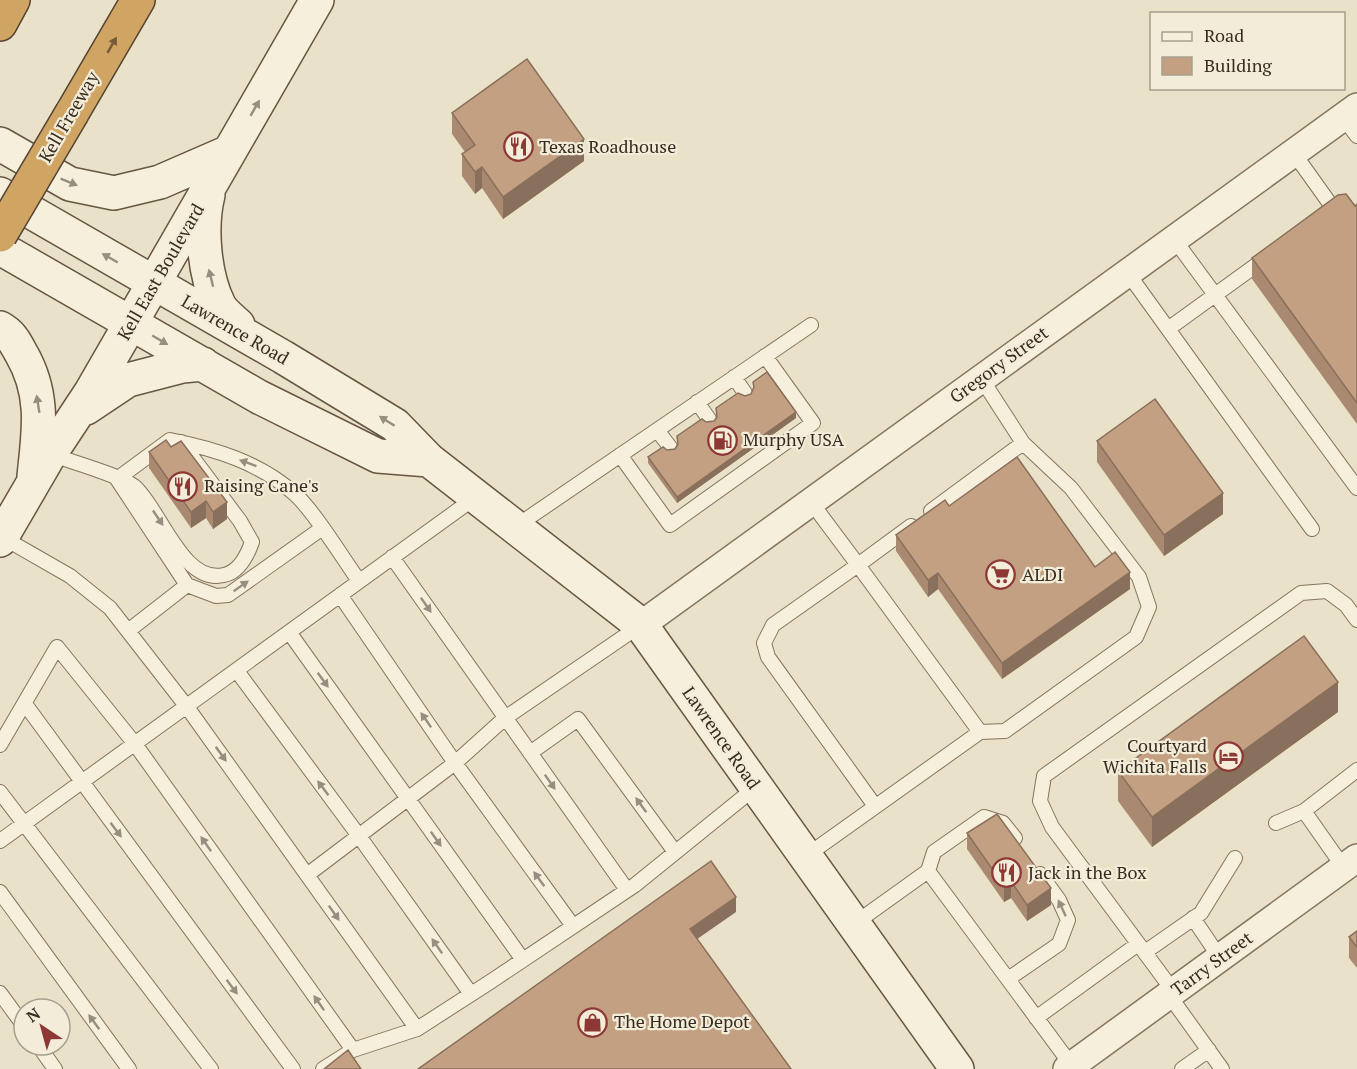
<svg xmlns="http://www.w3.org/2000/svg" width="1357" height="1069" font-family="'PT Serif',serif">
	<style>
		.lines { fill: none; stroke-linecap: round; stroke-linejoin: round }
		.lane-casing { stroke: #85745f; stroke-width: 16 }
		.street-casing { stroke: #85745f; stroke-width: 30 }
		.secondary-casing { stroke: #675642; stroke-width: 36 }
		.highway-casing { stroke: #534333; stroke-width: 36 }
		.lane { stroke: #f6efdb; stroke-width: 14 }
		.street { stroke: #f6efdb; stroke-width: 27 }
		.secondary { stroke: #f6efdb; stroke-width: 33 }
		.highway { stroke: #d0a463; stroke-width: 33 }
		.highway-bridge-casing { stroke: #534333; stroke-width: 36; stroke-linecap: butt }
		.highway-bridge { stroke: #d0a463; stroke-width: 33 }
		.wall { fill: #a98a71 }
		.shaded-wall { fill: #89705c }
		.building { fill: #c4a083; stroke: #89705c; stroke-width: 1.5 }
		.oneway { fill: #745c3b }
		.oneway2 { fill: #968e7e }
		.labels { text-anchor: middle; stroke-width: 4.5; stroke-linejoin: round; paint-order: stroke }
		.street-label { font-size: 18px; fill: #372c21; stroke: #f2ecd8 }
		.poi-label { font-size: 18px; fill: #372c21; stroke: #f2ecd8; text-anchor: start }
	</style>
	<rect width="100%" height="100%" fill="#eae1c9"/>
	<g class="lines">
		<defs>
			<path id="lane" d="M1343,117L1357,136
				M1293,152L1333,208L1325,214
				M1174,239L1357,488
				M1127,272L1312,529
				M1168,329L1266,258
				M734,377L745,393
				M697,402L709,419
				M657,430L670,447
				M50,454C69,461 123,476 135,487C161,511 183,585 224,575C239,572 247,556 252,542L240,521L181,442
				M620,455L670,525L813,423L765,356
				M117,479L170,440C216,449 261,463 296,495C316,514 342,557 359,581
				M117,479L187,585L216,596L228,595L321,529
				M811,502L858,565L911,526
				M931,511L1023,443
				M515,527L811,325
				M2,537L70,576L110,608L187,707L417,1029
				M392,557L627,890
				M340,595L455,763L573,926
				M128,631L187,585
				M289,632L523,960
				M237,671L359,836L471,994
				M25,704L293,1069
				M0,745L57,647L135,744L353,1050
				M530,753L578,719L675,852
				M0,792L211,1069
				M875,806L768,657L764,643L773,625L858,565L980,732
				M1304,811L1344,868
				M1276,823L1304,811L1357,770
				M0,841L476,497
				M806,856L980,732L1005,731L1136,637L1149,607L1139,577L1071,488L1023,443L981,378
				M928,871L934,852L984,817L1003,823L1015,838
				M307,875L455,763L505,718L641,625
				M0,892L129,1069
				M1193,918L1220,958
				M854,924L928,871L1072,1066
				M1145,952L1201,913L1235,858
				M1008,979L1059,944L1068,920L1059,900L1040,874
				M1174,992L1052,827L1040,801L1044,776L1301,593L1327,591L1346,605L1357,620
				M0,993L24,1026
				M1169,995L1222,1069
				M1036,1018L1138,944
				M38,1045L55,1069
				M323,1069L353,1050L417,1029L490,982L635,885L756,787
				M1182,1069L1209,1050"/>
			<path id="street" d="M641,625L1357,107
				M1067,1069L1357,858"/>
			<path id="secondary" d="M0,144L70,184L114,193L160,182L229,152
				M0,194L283,357L395,425L429,460L641,625L957,1069
				M208,195C200,227 204,275 219,305C223,313 232,319 238,325
				M0,248L259,397L378,456L429,460
				M0,328C11,334 15,342 21,353C45,394 39,430 34,476
				M86,408L128,380L182,366L203,364
				M0,540L50,454L91,392L317,0"/>
			<path id="highway" d="M0,24L13,0
				M72,113L138,0"/>
		</defs>
		<use href="#lane" class="lane-casing"/>
		<use href="#street" class="street-casing"/>
		<use href="#secondary" class="secondary-casing"/>
		<use href="#highway" class="highway-casing"/>
		<use href="#lane" class="lane"/>
		<use href="#street" class="street"/>
		<use href="#secondary" class="secondary"/>
		<use href="#highway" class="highway"/>
		<defs>
			<path id="highway-bridge" d="M0,235L72,113"/>
		</defs>
		<use href="#highway-bridge" class="highway-bridge-casing"/>
		<use href="#highway-bridge" class="highway-bridge"/>
	</g>
	<path class="wall" d="M452,113L584,161L503,219L482,188L475,194L462,176V154L465,152L452,134Z
		M1357,204V424L1252,279V258Z
		M753,382L796,418L677,503L648,463V457L667,450L675,449L678,445L677,436L706,422L714,421L717,417L716,408L751,394L753,389Z
		M1097,441L1223,514L1164,556L1097,462Z
		M171,447L227,519L213,529L206,518L191,528L149,468V452Z
		M949,506L1095,567L1130,589L1002,679L938,589L928,597L896,551V535Z
		M1338,712L1152,847L1118,801V771Z
		M967,833L1051,905L1027,921L1011,898L1004,902L967,849Z
		M1357,931V968L1349,958V937Z"/>
	<path class="shaded-wall" d="M584,139V161L503,219V197Z
		M482,167V188L475,194V172Z
		M796,412V418L677,503V497Z
		M1223,493V514L1164,556V535Z
		M206,501V518L191,528V512Z
		M227,502V519L213,529V512Z
		M1130,572V589L1002,679V663Z
		M938,573V589L928,597V580Z
		M1338,682V712L1152,847V817Z
		M1011,881V898L1004,902V886Z
		M1051,888V905L1027,921V905Z
		M736,897V912L690,944V929Z"/>
	<path class="building" d="M527,59L584,139L503,197L482,167L475,172L462,154L475,145L452,113Z
		M1346,194L1355,206L1357,204V403L1252,258L1338,195Z
		M767,372L796,412L677,497L648,457L663,447L667,450L675,449L678,444L677,436L702,419L706,422L714,421L717,417L716,408L738,393L745,396L751,394L754,387L753,382Z
		M1155,399L1223,493L1164,535L1097,441Z
		M166,440L171,447L181,441L227,502L213,512L206,501L191,512L149,452Z
		M1017,457L1095,567L1115,552L1130,572L1002,663L938,573L928,580L896,535L945,500L949,506Z
		M1304,636L1338,682L1152,817L1118,771Z
		M997,814L1051,888L1027,905L1011,881L1004,886L967,833Z
		M711,861L736,897L690,929L791,1069H418Z
		M1357,931V947L1349,937Z
		M348,1050L361,1069H324Z"/>
	<defs><path id="oneway-solid" d="M-6-.8H1V-3.2L6.5 0L1 3.2V.8H-6Z" transform="scale(1.5)"/></defs>
	<use class="oneway" href="#oneway-solid" transform="translate(112 45) rotate(-60)"/>
	<g class="oneway2">
		<use href="#oneway-solid" transform="translate(255 108) rotate(-60)"/>
		<use href="#oneway-solid" transform="translate(69 182) rotate(22)"/>
		<use href="#oneway-solid" transform="translate(110 258) rotate(-150)"/>
		<use href="#oneway-solid" transform="translate(211 278) rotate(-104)"/>
		<use href="#oneway-solid" transform="translate(160 340) rotate(30)"/>
		<use href="#oneway-solid" transform="translate(38 404) rotate(-99)"/>
		<use href="#oneway-solid" transform="translate(387 421) rotate(-148)"/>
		<use href="#oneway-solid" transform="translate(248 463) rotate(-160)"/>
		<use href="#oneway-solid" transform="translate(158 518) rotate(56)"/>
		<use href="#oneway-solid" transform="translate(241 586) rotate(-35)"/>
		<use href="#oneway-solid" transform="translate(426 605) rotate(55)"/>
		<use href="#oneway-solid" transform="translate(323 680) rotate(54)"/>
		<use href="#oneway-solid" transform="translate(426 720) rotate(-125)"/>
		<use href="#oneway-solid" transform="translate(221 754) rotate(54)"/>
		<use href="#oneway-solid" transform="translate(550 782) rotate(55)"/>
		<use href="#oneway-solid" transform="translate(323 788) rotate(-127)"/>
		<use href="#oneway-solid" transform="translate(641 805) rotate(-126)"/>
		<use href="#oneway-solid" transform="translate(116 830) rotate(53)"/>
		<use href="#oneway-solid" transform="translate(436 839) rotate(55)"/>
		<use href="#oneway-solid" transform="translate(206 844) rotate(-125)"/>
		<use href="#oneway-solid" transform="translate(539 879) rotate(-126)"/>
		<use href="#oneway-solid" transform="translate(1062 908) rotate(-115)"/>
		<use href="#oneway-solid" transform="translate(334 913) rotate(55)"/>
		<use href="#oneway-solid" transform="translate(437 946) rotate(-125)"/>
		<use href="#oneway-solid" transform="translate(232 987) rotate(53)"/>
		<use href="#oneway-solid" transform="translate(319 1003) rotate(-125)"/>
		<use href="#oneway-solid" transform="translate(94 1022) rotate(-126)"/>
	</g>
	<defs>
		<symbol id="restaurant-ring" viewBox="-11 -11 22 22"><circle r="9.5" fill="#f2ecd8" stroke="#8d3835" stroke-width="1.5"/><path d="M-5-6h1v4h1v-4h1v4h1v-4h1v5L-1.5 .5V6h-2V.5L-5-1ZM5-6V6H3V1.5H1.5Q1.5-4 5-6Z" fill="#8d3835"/></symbol>
		<symbol id="fuel-ring" viewBox="-11 -11 22 22"><circle r="9.5" fill="#f2ecd8" stroke="#8d3835" stroke-width="1.5"/><path d="M-5.5-6h7V0h2V4h1.3V-2.5L3-4.5l.8-.8L6-3V5H2.5V1h-1V6h-7ZM-4.2-4.7v3.2H.2V-4.7Z" fill="#8d3835"/></symbol>
		<symbol id="supermarket-ring" viewBox="-11 -11 22 22"><circle r="9.5" fill="#f2ecd8" stroke="#8d3835" stroke-width="1.5"/><path d="M-6-5.5h2.5l.6 2H6L4.5 2H-2.5L-4.4-4H-6ZM-1.5 3.2a1.3 1.3 0 1 0 .1 0ZM3 3.2a1.3 1.3 0 1 0 .1 0Z" fill="#8d3835"/></symbol>
		<symbol id="hotel-ring" viewBox="-11 -11 22 22"><circle r="9.5" fill="#f2ecd8" stroke="#8d3835" stroke-width="1.5"/><path d="M-6-4.5h1.5V1H6V5H4.5V3h-9V5H-6ZM-4 0a1.8 1.8 0 1 1 3.6 0ZM.5 0V-2.5h3Q6-2.5 6 0Z" fill="#8d3835"/></symbol>
		<symbol id="shop-ring" viewBox="-11 -11 22 22"><circle r="9.5" fill="#f2ecd8" stroke="#8d3835" stroke-width="1.5"/><path d="M-5-2.5h2.3a2.7 3.5 0 0 1 5.4 0H5L5.5 6h-11ZM-1.5-2.5h3a1.5 2.3 0 0 0-3 0Z" fill="#8d3835"/></symbol>
	</defs>
	<g fill-rule="evenodd">
		<use href="#restaurant-ring" x="502" y="130" width="33" height="33"/>
		<use href="#fuel-ring" x="706" y="424" width="33" height="33"/>
		<use href="#restaurant-ring" x="166" y="470" width="33" height="33"/>
		<use href="#supermarket-ring" x="984" y="558" width="33" height="33"/>
		<use href="#hotel-ring" x="1212" y="740" width="33" height="33"/>
		<use href="#restaurant-ring" x="990" y="856" width="33" height="33"/>
		<use href="#shop-ring" x="576" y="1006" width="33" height="33"/>
	</g>
	<g class="labels">
		<g class="street-label">
			<text transform="translate(69 117) rotate(-60)" y="6">Kell Freeway</text>
			<text transform="translate(161 272) rotate(-60)" y="6">Kell East Boulevard</text>
			<text transform="translate(235 330) rotate(30)" y="6">Lawrence Road</text>
			<text transform="translate(999 365) rotate(-36)" y="6">Gregory Street</text>
			<text transform="translate(721 738) rotate(55)" y="6">Lawrence Road</text>
			<text transform="translate(1212 964) rotate(-36)" y="6">Tarry Street</text>
		</g>
		<g class="poi-label">
			<text x="539" y="153">Texas Roadhouse</text>
			<text x="743" y="446">Murphy USA</text>
			<text x="204" y="492">Raising Cane's</text>
			<text x="1022" y="581">ALDI</text>
			<text x="1207" y="752" text-anchor="end">Courtyard<tspan x="1207" dy="21">Wichita Falls</tspan></text>
			<text x="1028" y="879">Jack in the Box</text>
			<text x="614" y="1028">The Home Depot</text>
		</g>
	</g>
	<rect x="1150" y="12" width="195" height="78" fill="#f2ecd8" stroke="#a79f8f" stroke-width="1.5"/>
	<rect x="1162" y="32" width="30" height="9" fill="#f6efdb" stroke="#a79f8f" stroke-width="1.5"/>
	<text x="1204" y="42" font-size="18" fill="#372c21">Road</text>
	<rect x="1162" y="57" width="30" height="18" fill="#c4a083" stroke="#a79f8f" stroke-width="1.5"/>
	<text x="1204" y="72" font-size="18" fill="#372c21">Building</text>
	<g transform="translate(42 1027) rotate(324)"><circle r="28" fill="#f2ecd8" stroke="#a79f8f" stroke-width="1.5"/>
	<path d="M0-4.5L10 22L0 15L-10 22Z" fill="#8d3835"/>
	<text y="-9" font-size="16" font-weight="bold" text-anchor="middle" fill="#372c21">N</text>
	</g>
</svg>
